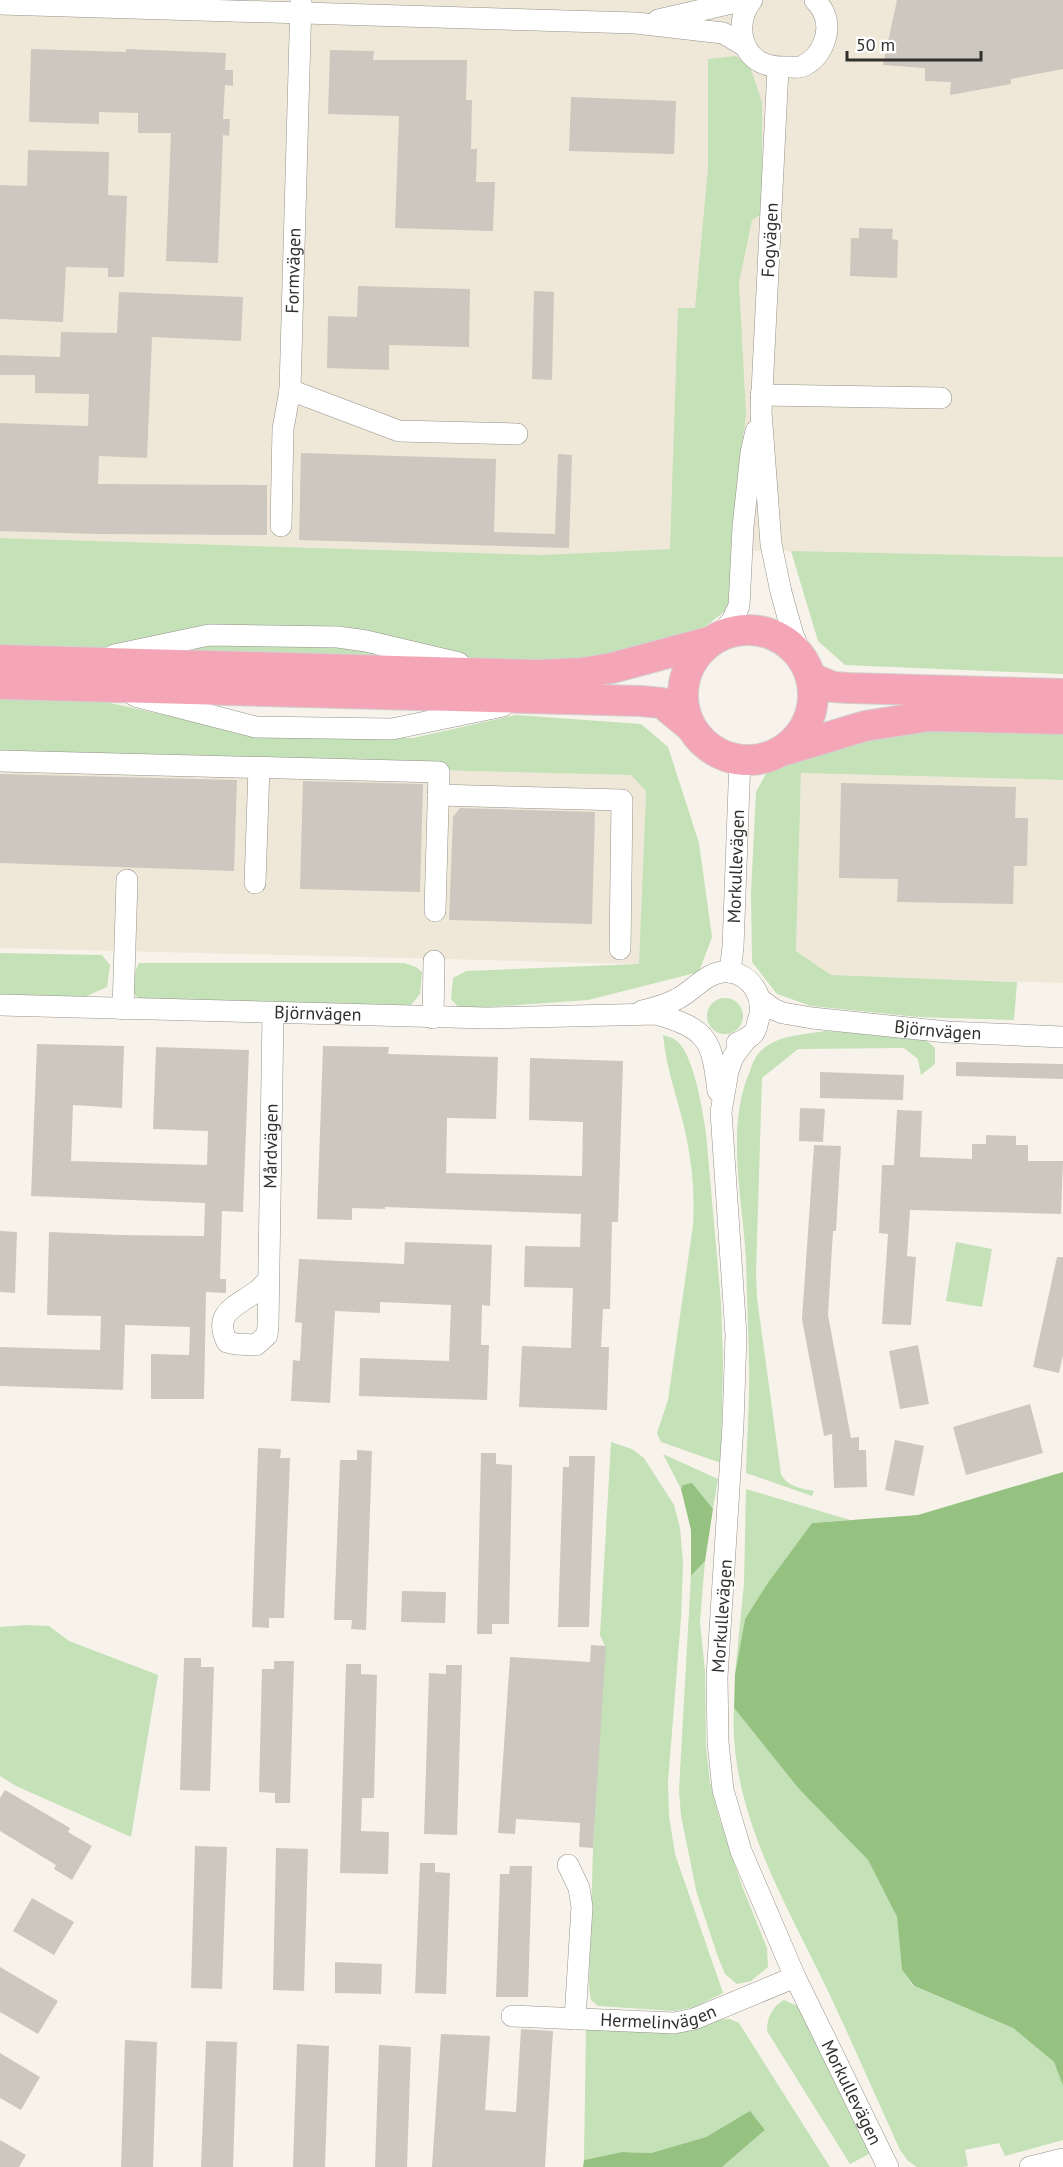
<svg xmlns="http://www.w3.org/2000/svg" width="1063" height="2167" font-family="'PT Sans',sans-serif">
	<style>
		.built { fill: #efe8d8 }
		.green { fill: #c4e1b7 }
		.forest { fill: #96c281 }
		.building { fill: #ccc8c0 }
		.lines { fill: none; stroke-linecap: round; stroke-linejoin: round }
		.minor-casing { stroke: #95928a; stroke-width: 22 }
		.highway-casing { stroke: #d2d1d1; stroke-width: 32 }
		.minor { stroke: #fff; stroke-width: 21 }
		.highway { stroke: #f4a6b7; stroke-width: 30 }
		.labels { text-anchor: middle; stroke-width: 4.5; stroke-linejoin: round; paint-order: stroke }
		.street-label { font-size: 18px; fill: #32302d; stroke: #fff }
	</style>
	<rect width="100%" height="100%" fill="#f7f3eb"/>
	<path class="built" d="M0,0H1063V557L670,549L542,555L0,538Z
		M0,759L632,775L646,791L639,964L0,948Z
		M801,773L1063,780V983L831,975L796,951Z"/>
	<path class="green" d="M736,56L750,67L762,102V214L752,220L739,283L746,415L741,451L729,608L702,629L616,655L530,666L0,648V538L542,555L670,549L678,308H695L708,168V59Z
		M791,551L1063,557V674L845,665L818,641Z
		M0,697L92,699L256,735L413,738L516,715L641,724L668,747L699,843L712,937L699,972L588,1000L460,1009L451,999L453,978L466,971L639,964L646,791L631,775L0,759Z
		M976,728L1063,732V780L801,773L796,951L831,975L1017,982L1014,1020L918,1017L811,1006L777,994L752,962L751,893L756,792L767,772L825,747L890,732Z
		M0,953L102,955L110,965L107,987L82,998L0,994Z
		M139,963H404L416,967L422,972L420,994L411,1005L143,1002L134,994L135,972Z
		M707 1016a18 18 0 1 1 36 0a18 18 0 1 1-36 0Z
		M825,1031L916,1036L926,1040L935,1048V1064L921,1075L918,1059L904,1048L798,1049L762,1078L756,1273L757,1298L781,1474C788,1487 800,1488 814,1491L812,1496L746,1473C747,1436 750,1397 749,1360C748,1326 747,1293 746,1260C743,1201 725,1127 750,1071C752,1065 754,1059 758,1054C774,1035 801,1035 825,1031Z
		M663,1035C669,1037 675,1038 679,1043C694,1058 703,1112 706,1133L721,1302L723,1361L721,1463L661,1442L657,1433L668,1400L693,1225C695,1193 692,1163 685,1131C678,1099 666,1068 663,1035Z
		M956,1242L992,1249L982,1307L946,1301Z
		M611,1442L632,1449L644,1458L674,1505L680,1528L683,1564L681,1618L668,1782L669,1816L675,1854L723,1993L695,2007L674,2011L598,2006L591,2000L589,1988L593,1848L605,1646L600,1635Z
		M663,1454L718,1479L713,1509L692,1484L683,1485L681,1489Z
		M746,1489L850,1520L812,1523L767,1584L745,1619L735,1674L744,1583Z
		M705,1561L700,1622L705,1671L706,1747L710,1782L719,1817L742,1886L767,1948L768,1967L751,1981L737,1984L725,1974L718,1957L697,1894L681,1816L679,1790L691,1576Z
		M28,1625L49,1626L69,1641L158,1675L131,1837L16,1786L0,1776V1627Z
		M734,1708L799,1789L868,1860L897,1917L902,1970L913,1986L1013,2028L1054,2062L1063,2086V2140L1005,2156L999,2143L965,2150L968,2166L962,2167H917L908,2161L900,2150C876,2097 853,2044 828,1991C786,1903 728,1809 734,1708Z
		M784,2000L802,2008L871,2153L850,2164L767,2031C767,2017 772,2007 784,2000Z
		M730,2019L739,2023L830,2167H722L765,2130L750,2112L706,2137L651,2153L622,2152L584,2160L586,2028Z"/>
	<path class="forest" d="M1063,1472V2086L1054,2062L1013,2028L914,1986L902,1970L897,1917L868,1860L799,1789L734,1708L735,1674L745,1619L767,1584L812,1523L918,1515Z
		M692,1483L713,1509L705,1561L691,1576V1530L681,1489L683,1485Z
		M750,2111L765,2130L722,2167H583L584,2160L622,2152L651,2153L706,2137Z"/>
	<path class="building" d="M897,0H1063V69L1011,79V84L950,95L951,82L925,81V68L883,65Z
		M31,49L126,52V49L226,53L225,70H233V86L225,85L223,119H230L229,136L223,135L218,263L166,261L171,133H138V113L99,112V124L29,122Z
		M330,50L374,51L373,60H467L466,100H472L471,149H477L476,182H495L493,231L395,228L399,116L328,114Z
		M571,97L676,101L674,154L569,151Z
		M28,150L109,152L108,195L127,196L124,277H108V268L66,267L63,322L0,319V185L27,186Z
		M859,228L893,229L892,239L898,240L897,278L850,276L851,238H859Z
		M358,286L470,289L469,347L389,345V370L327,368L328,316L357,317Z
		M534,291L554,292L552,380L532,379Z
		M119,292L243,297L241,341L152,337L147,458L99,456L98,484L267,485V535L98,534L0,531V423L88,426L89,394L35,393V375H0V355L60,357L61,332L117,333Z
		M301,453L496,459L494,532L555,534L558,454L572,455L569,548L299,540Z
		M0,774L237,780L234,871L0,863Z
		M303,781L423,784L420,892L300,889Z
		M841,783L1016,787L1015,818H1028L1027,866H1014L1013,904L897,902L898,879L839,878Z
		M460,808L595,812L592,924L449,920L453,817Z
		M37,1044L124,1046L122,1108L73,1105L71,1161L207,1165L208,1131L153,1129L156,1047L249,1050L243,1212L222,1211L220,1279H226V1293L206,1292L204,1399H151V1354L189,1355L190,1327L125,1325L123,1390L0,1386V1347L100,1350L101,1316L47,1315L49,1232L120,1235L204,1236L205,1203L31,1196Z
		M323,1046L389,1047L388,1054L498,1057L496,1119L447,1118L446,1173L582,1176L583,1122L529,1120L530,1058L623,1061L618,1222H612L610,1309H603L601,1347H609L607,1410L519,1407L522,1346L571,1348L573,1288L524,1287L525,1246L580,1247L581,1214L385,1207V1209L352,1208V1220L317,1219Z
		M956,1062L1063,1064V1079L956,1076Z
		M820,1072L904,1075L903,1100L820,1098Z
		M800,1108L825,1109L823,1142L799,1141Z
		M897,1110L922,1111L920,1157L972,1159V1144H986V1135L1016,1136V1145H1028V1161H1063L1061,1214L910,1210L907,1256L916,1257L911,1325L882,1324L888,1234L879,1233L882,1165H894Z
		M814,1145L841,1146L836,1231H833L828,1315L851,1438L859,1437V1450H866L867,1487L834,1488L832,1434L824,1436L802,1319Z
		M0,1231L17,1232L15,1293L0,1292Z
		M405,1242L492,1245L490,1306L482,1305L481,1345H489L487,1400L359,1396L360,1358L449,1361L451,1305L380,1302V1313L335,1311L330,1403L291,1401L293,1360L300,1361L302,1323L295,1322L299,1259L404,1264Z
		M1057,1257H1063V1355L1059,1373L1033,1367Z
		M918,1345L929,1404L900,1409L889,1351Z
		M1030,1404L1043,1453L966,1475L953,1427Z
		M895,1440L924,1446L914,1496L885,1490Z
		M258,1448L281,1449L280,1458H290L284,1618H269V1628L252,1627Z
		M357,1450L372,1451L366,1630L351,1629L352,1620H334L340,1460H357Z
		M481,1453H496V1464L512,1465L509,1624H492V1634H477Z
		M569,1456H595L589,1627H558L563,1467H569Z
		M402,1591L446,1592L445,1623L401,1622Z
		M591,1645L606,1646L593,1848L579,1847L580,1823L516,1819L515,1834L498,1833L510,1657L590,1662Z
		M184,1658H201V1667H214L210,1791L180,1790Z
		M274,1661H294L290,1803H275V1793L259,1792L262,1669H274Z
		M346,1664H361V1674L377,1675L374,1798H362L361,1831L389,1832L388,1874L340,1873Z
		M446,1665H462L457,1835L424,1834L429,1673L446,1674Z
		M5,1790L70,1828L68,1832L92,1846L72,1880L54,1869L56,1865L0,1831V1798Z
		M195,1846L227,1847L222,1989L191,1988Z
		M276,1848L308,1849L304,1991L273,1990Z
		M420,1863H435V1872L450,1873L446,1994L415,1993Z
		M510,1866H532L528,1997H496L500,1874H509Z
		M32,1898L74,1922L54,1955L13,1931Z
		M335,1962L382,1964L381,1994L335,1993Z
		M0,1967L58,2001L38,2034L0,2012Z
		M521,2029L553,2031L545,2167H432L441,2034L490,2036L485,2110L516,2112Z
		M125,2040L157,2042L153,2167H121Z
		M206,2041L237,2042L233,2167H201Z
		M297,2044L329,2046L325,2167H293Z
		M379,2045L411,2047L407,2167H375Z
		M0,2053L40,2077L21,2110L0,2098Z
		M0,2140L26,2155L19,2167H0Z"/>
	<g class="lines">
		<defs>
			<g id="minor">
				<path d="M752,0C743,11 740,25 743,39C749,62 768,68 789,67C793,67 799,68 803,66C822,57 833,31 823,11C821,7 817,3 815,0"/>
				<path d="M0,4L636,23L723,33L745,46"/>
				<path d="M658,20L745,0"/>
				<path d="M778,68L761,412L771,544L781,592L793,635L807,667"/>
				<path d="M290,390L399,431L517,434"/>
				<path d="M761,395L941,398"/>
				<path id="s1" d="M281,526L283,429L290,390L301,0"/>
				<path d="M717,637L732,621L739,606L743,527L751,453L756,431"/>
				<path d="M114,655L209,635L338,637L366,641L459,663"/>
				<path d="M135,696L256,727L392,729L503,706"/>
				<path d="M0,761L439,772L435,911"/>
				<path d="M438,795L622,800L620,949"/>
				<path d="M255,883L259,768"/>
				<path id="s2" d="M730,972L733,947L740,759"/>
				<path id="s3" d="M760,999L773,1009L783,1013L812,1018L947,1032L1063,1037"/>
				<path id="s4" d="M0,1005L486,1018L656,1014C708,1029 712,1040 718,1091"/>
				<path d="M123,1009L127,880"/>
				<path d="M642,1011C654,1008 667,1005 677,999C695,990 707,970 729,972C753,975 766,1000 758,1021C757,1025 756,1031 753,1034C749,1038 742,1041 737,1043"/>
				<path d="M433,1018L434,961"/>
				<path id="s5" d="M748,1037L733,1057L728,1071L721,1112L736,1335L733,1425L717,1677L718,1742L723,1790L741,1851L795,1977L888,2167"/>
				<path id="s6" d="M269,1279C264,1284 260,1290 254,1293C235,1307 213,1313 227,1342L236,1344L256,1345L267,1335L268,1326L273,1014"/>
				<path d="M568,1865L579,1888L582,1907L575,2019"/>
				<path id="s7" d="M512,2016L674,2023L694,2019L795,1977"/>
				<path d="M1030,2167L1063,2159"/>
			</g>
			<path id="highway" d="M683 695a65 65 0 1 1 130 0a65 65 0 1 1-130 0Z
				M0,660L537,675L582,673L612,668L709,642
				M811,678L833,687L849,688L1063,694
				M0,684L641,701L662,703L691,727
				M782,751L865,726L929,716L1063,719"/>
		</defs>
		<use href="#minor" class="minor-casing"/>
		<use href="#highway" class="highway-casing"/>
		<use href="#minor" class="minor"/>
		<use href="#highway" class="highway"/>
	</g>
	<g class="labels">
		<g class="street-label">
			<text transform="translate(770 240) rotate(-87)" y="6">Fogvägen</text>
			<text dy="6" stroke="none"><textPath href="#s1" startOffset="256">Formvägen</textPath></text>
			<text dy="6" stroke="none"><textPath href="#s2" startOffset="106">Morkullevägen</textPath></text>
			<text dy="6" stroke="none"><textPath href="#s4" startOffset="318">Björnvägen</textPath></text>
			<text dy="6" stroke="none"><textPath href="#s3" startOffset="183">Björnvägen</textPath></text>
			<text dy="6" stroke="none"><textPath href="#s6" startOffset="318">Mårdvägen</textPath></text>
			<text transform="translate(722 1616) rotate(-86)" y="6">Morkullevägen</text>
			<text dy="6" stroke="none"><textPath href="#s7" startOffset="147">Hermelinvägen</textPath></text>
			<text dy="6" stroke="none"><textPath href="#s5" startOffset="1090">Morkullevägen</textPath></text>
		</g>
	</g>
	<path d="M847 51v9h134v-9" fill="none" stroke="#32302d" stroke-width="3"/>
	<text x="856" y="51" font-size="18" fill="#32302d" stroke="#ffffff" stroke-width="4.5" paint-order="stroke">50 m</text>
</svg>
